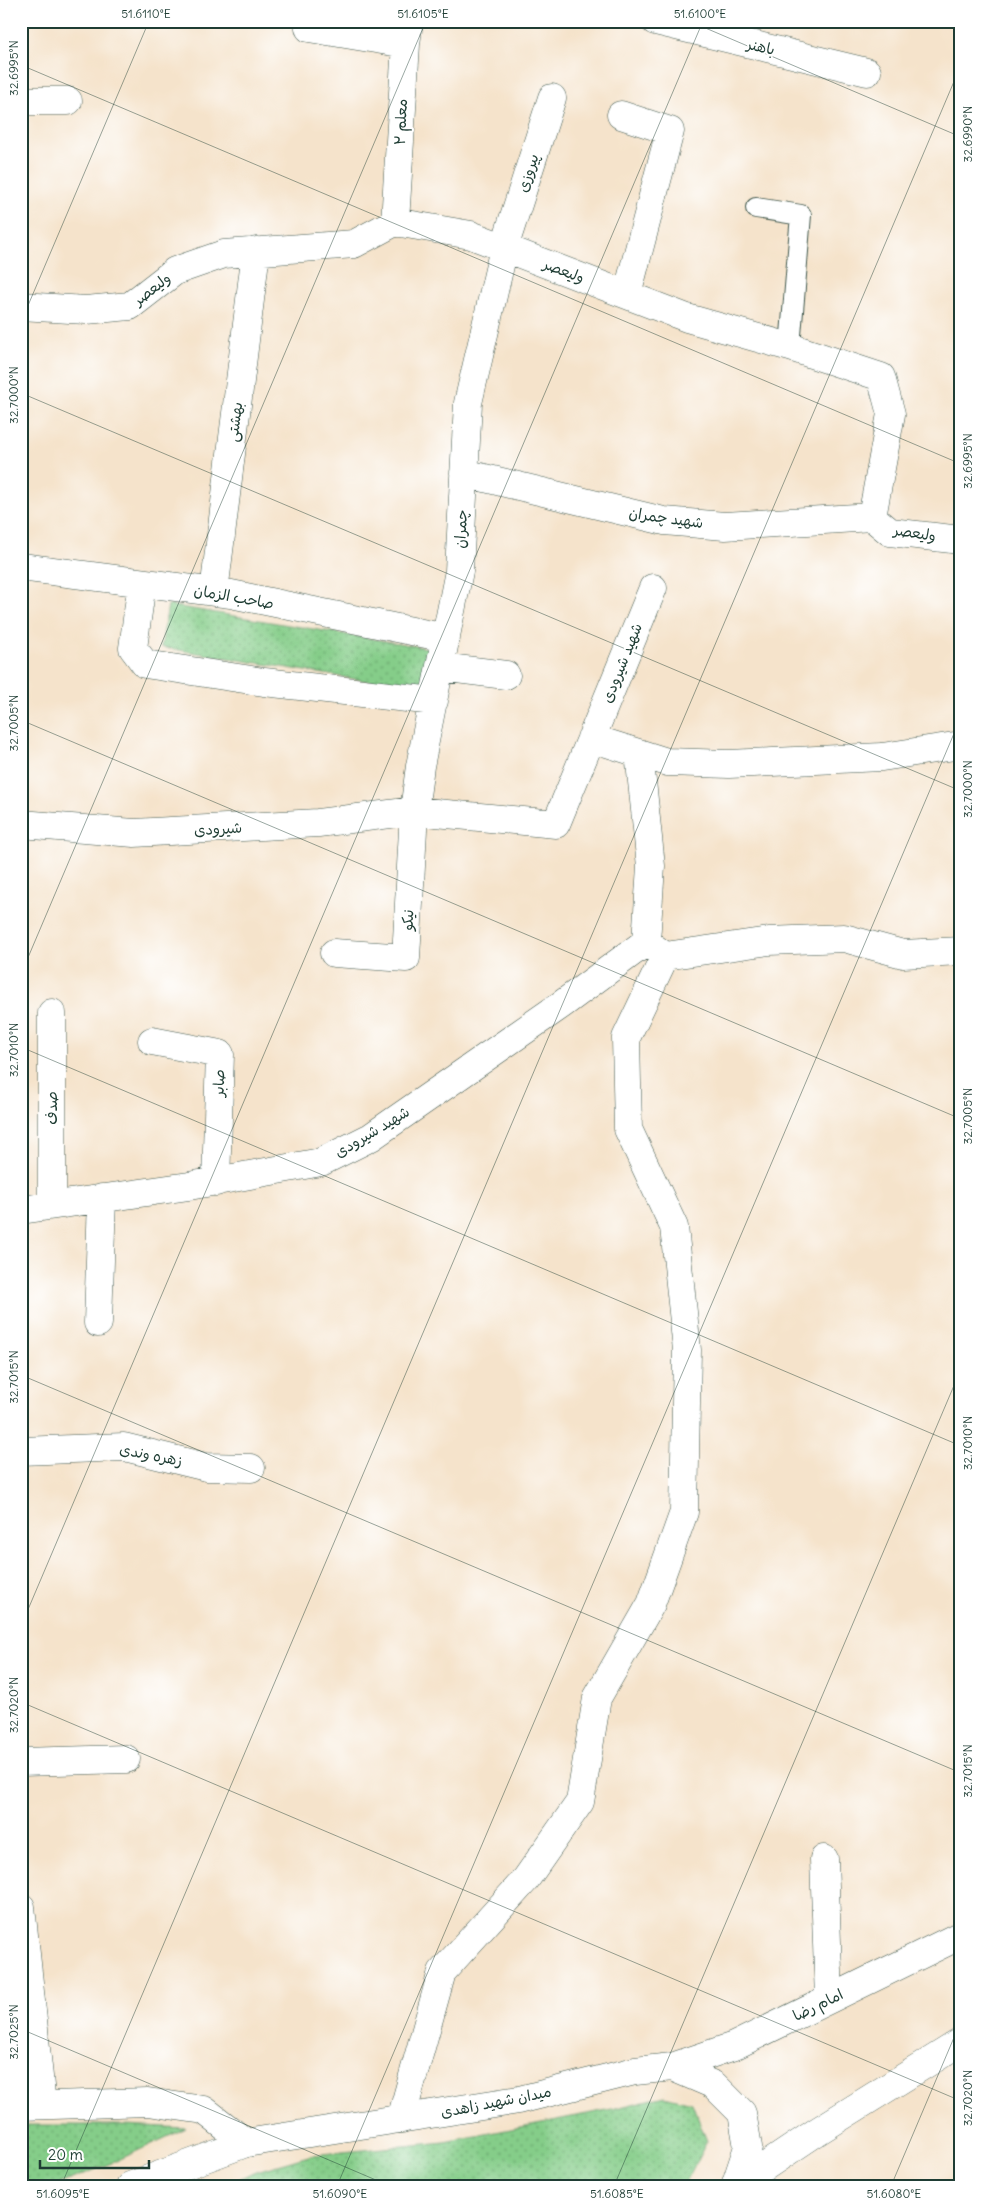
<svg xmlns="http://www.w3.org/2000/svg" width="982" height="2207" font-family="Delius,'Playpen Sans Arabic',sans-serif">
	<style>
		.grass { fill: url(#grass-dots); stroke: #52855e }
		.lines { fill: none; stroke-linecap: round; stroke-linejoin: round }
		.lane-casing { stroke: #3f564b; stroke-width: 22 }
		.street-casing { stroke: #3f564b; stroke-width: 29 }
		.secondary-casing { stroke: #3f564b; stroke-width: 29 }
		.lane { stroke: #fff; stroke-width: 20 }
		.street { stroke: #fff; stroke-width: 28 }
		.secondary { stroke: #fff; stroke-width: 28 }
		.ticks { fill: none; stroke: #1f3d34; stroke-width: 1; stroke-opacity: 0.45 }
		.labels { text-anchor: middle; stroke-width: 4; stroke-linejoin: round; paint-order: stroke }
		.street-label { font-size: 15px; fill: #1f3d34; stroke: #fff }
		.neatline { fill: none; stroke: #1f3d34; stroke-width: 2 }
		.ticks-label { font-size: 12px; text-anchor: middle; fill: #1f3d34 }
	</style>
	<defs>
		<pattern id="grass-dots" width="8" height="8" patternUnits="userSpaceOnUse" patternTransform="scale(1.25)"><rect width="8" height="8" fill="#85cd89"/><path d="M2 2h.1M6 6h.1" fill="none" stroke="#6ca871" stroke-width="1.8" stroke-linecap="round"/></pattern>
	</defs>
	<rect width="100%" height="100%" fill="#fff"/>
	<filter id="ink" filterUnits="userSpaceOnUse"><feTurbulence type="fractalNoise" baseFrequency=".02" numOctaves="2"/><feDisplacementMap in="SourceGraphic" scale="10" xChannelSelector="R" yChannelSelector="G"/><feConvolveMatrix kernelMatrix="1 2 1 2 8 2 1 2 1" color-interpolation-filters="sRGB"/></filter>
	<filter id="wash" filterUnits="userSpaceOnUse"><feTurbulence type="fractalNoise" baseFrequency=".0096" numOctaves="4" result="noise"/><feDisplacementMap in="SourceGraphic" scale="20" xChannelSelector="R" yChannelSelector="G"/><feGaussianBlur stdDeviation="1.12" result="paint"/><feColorMatrix in="noise" values="0 0 0 0 0 0 0 0 0 0 0 0 0 0 0 0 0 1.4 0 .05"/><feComposite in="paint" operator="in"/></filter>
	<g filter="url(#wash)">
		<rect width="100%" height="100%" fill="#f5e3cb"/>
		<path class="grass" d="M168,605L428,648L421,690L161,647Z
			M665,2096L692,2103L707,2141L684,2186H225L253,2172L312,2155L445,2142L612,2109Z
			M21,2125H125L186,2128L114,2162L62,2183L47,2186H21Z"/>
	</g>
	<g filter="url(#ink)">
		<g class="lines">
			<defs>
				<path id="lane" d="M756,208L801,215L790,347"/>
				<path id="street" d="M655,21L867,72
					M309,28L406,44
					M21,101H68
					M621,115L670,131L627,295
					M395,222L406,44L409,21
					M21,306L86,310L130,306L175,271L224,254L354,244L395,222L471,235L687,318L790,347L881,377L891,414L872,517L890,532L961,540
					M464,473L664,521L725,526L872,517
					M21,567L231,594L446,638
					M142,583L133,648L145,664L264,682L434,701
					M214,592L256,251
					M440,667L506,675
					M591,738L667,762L729,764L882,757L961,745
					M639,753L651,866L646,942L665,956L769,941L844,938L903,954L961,951
					M21,824L134,833L318,823L414,811L556,824L653,588
					M334,953L406,958L414,811L420,766L459,571L468,403L504,248L552,98
					M152,1041L220,1054L216,1182
					M52,1204V1013
					M21,1210L189,1186L321,1162L371,1137L561,1005L646,942
					M98,1323L102,1198
					M21,1451L124,1447L206,1467L251,1468
					M21,1762L126,1759
					M824,1859L829,1999
					M21,1907L42,2105
					M21,2106L148,2102L204,2110L246,2143
					M401,2119L442,1972L526,1879L580,1802L597,1698L651,1604L684,1512L687,1350L674,1227L628,1129L626,1038L665,956"/>
				<path id="secondary" d="M672,2067L734,2046L961,1935
					M130,2186L246,2143L519,2100L635,2071L672,2067L714,2085L742,2113L748,2147L735,2186
					M736,2186L818,2131L961,2042"/>
			</defs>
			<use href="#lane" class="lane-casing"/>
			<use href="#street" class="street-casing"/>
			<use href="#secondary" class="secondary-casing"/>
			<use href="#lane" class="lane"/>
			<use href="#street" class="street"/>
			<use href="#secondary" class="secondary"/>
		</g>
	</g>
	<path class="ticks" d="M689,21L961,137M21,65L961,464M21,322L149,21M21,393L961,791M21,720L961,1119M21,974L426,21M21,1047L961,1446M21,1375L961,1773M21,1626L703,21M21,1702L961,2101M21,2029L390,2186M61,2186L961,65M337,2186L961,717M614,2186L961,1369M891,2186L961,2021"/>
	<g class="labels">
		<g class="street-label">
			<text transform="translate(761 47) rotate(13)" y="5">باهنر</text>
			<text transform="translate(401 122) rotate(-87)" y="5">معلم ۲</text>
			<text transform="translate(528 173) rotate(-72)" y="5">پیروزی</text>
			<text transform="translate(564 271) rotate(21)" y="5">ولیعصر</text>
			<text transform="translate(152 289) rotate(-38)" y="5">ولیعصر</text>
			<text transform="translate(235 422) rotate(-83)" y="5">بهشتی</text>
			<text transform="translate(666 518) rotate(8)" y="5">شهید چمران</text>
			<text transform="translate(461 529) rotate(-87)" y="5">چمران</text>
			<text transform="translate(915 533) rotate(9)" y="5">ولیعصر</text>
			<text transform="translate(234 597) rotate(10)" y="5">صاحب الزمان</text>
			<text transform="translate(622 663) rotate(-68)" y="5">شهید شیرودی</text>
			<text transform="translate(218 829) rotate(-3)" y="5">شیرودی</text>
			<text transform="translate(408 920) rotate(-87)" y="5">نیکو</text>
			<text transform="translate(219 1083) rotate(-88)" y="5">صابر</text>
			<text transform="translate(52 1108) rotate(-90)" y="5">صدف</text>
			<text transform="translate(372 1132) rotate(-31)" y="5">شهید شیرودی</text>
			<text transform="translate(151 1455) rotate(11)" y="5">زهره وندی</text>
			<text transform="translate(818 2005) rotate(-26)" y="5">امام رضا</text>
			<text transform="translate(496 2102) rotate(-11)" y="5">میدان شهید زاهدی</text>
		</g>
	</g>
	<rect width="982" height="2207" fill="none" stroke="#fff" stroke-width="55"/>
	<path d="M40 2160v8h109v-8" fill="none" stroke="#1f3d34" stroke-width="2.5"/>
	<text x="48" y="2160" font-size="15" fill="#1f3d34" stroke="#ffffff" stroke-width="4" paint-order="stroke">20 m</text>
	<rect x="28" y="28" width="926" height="2152" class="neatline"/>
	<g class="ticks-label">
		<text x="146" y="18">51.6110°E</text>
		<text x="423" y="18">51.6105°E</text>
		<text x="700" y="18">51.6100°E</text>
		<text transform="translate(14 68) rotate(-90)" y="4">32.6995°N</text>
		<text transform="translate(968 134) rotate(-90)" y="4">32.6990°N</text>
		<text transform="translate(14 395) rotate(-90)" y="4">32.7000°N</text>
		<text transform="translate(968 461) rotate(-90)" y="4">32.6995°N</text>
		<text transform="translate(14 723) rotate(-90)" y="4">32.7005°N</text>
		<text transform="translate(968 789) rotate(-90)" y="4">32.7000°N</text>
		<text transform="translate(14 1050) rotate(-90)" y="4">32.7010°N</text>
		<text transform="translate(968 1116) rotate(-90)" y="4">32.7005°N</text>
		<text transform="translate(14 1377) rotate(-90)" y="4">32.7015°N</text>
		<text transform="translate(968 1443) rotate(-90)" y="4">32.7010°N</text>
		<text transform="translate(14 1705) rotate(-90)" y="4">32.7020°N</text>
		<text transform="translate(968 1771) rotate(-90)" y="4">32.7015°N</text>
		<text transform="translate(14 2032) rotate(-90)" y="4">32.7025°N</text>
		<text transform="translate(968 2098) rotate(-90)" y="4">32.7020°N</text>
		<text x="63" y="2198">51.6095°E</text>
		<text x="340" y="2198">51.6090°E</text>
		<text x="617" y="2198">51.6085°E</text>
		<text x="894" y="2198">51.6080°E</text>
	</g>
</svg>
